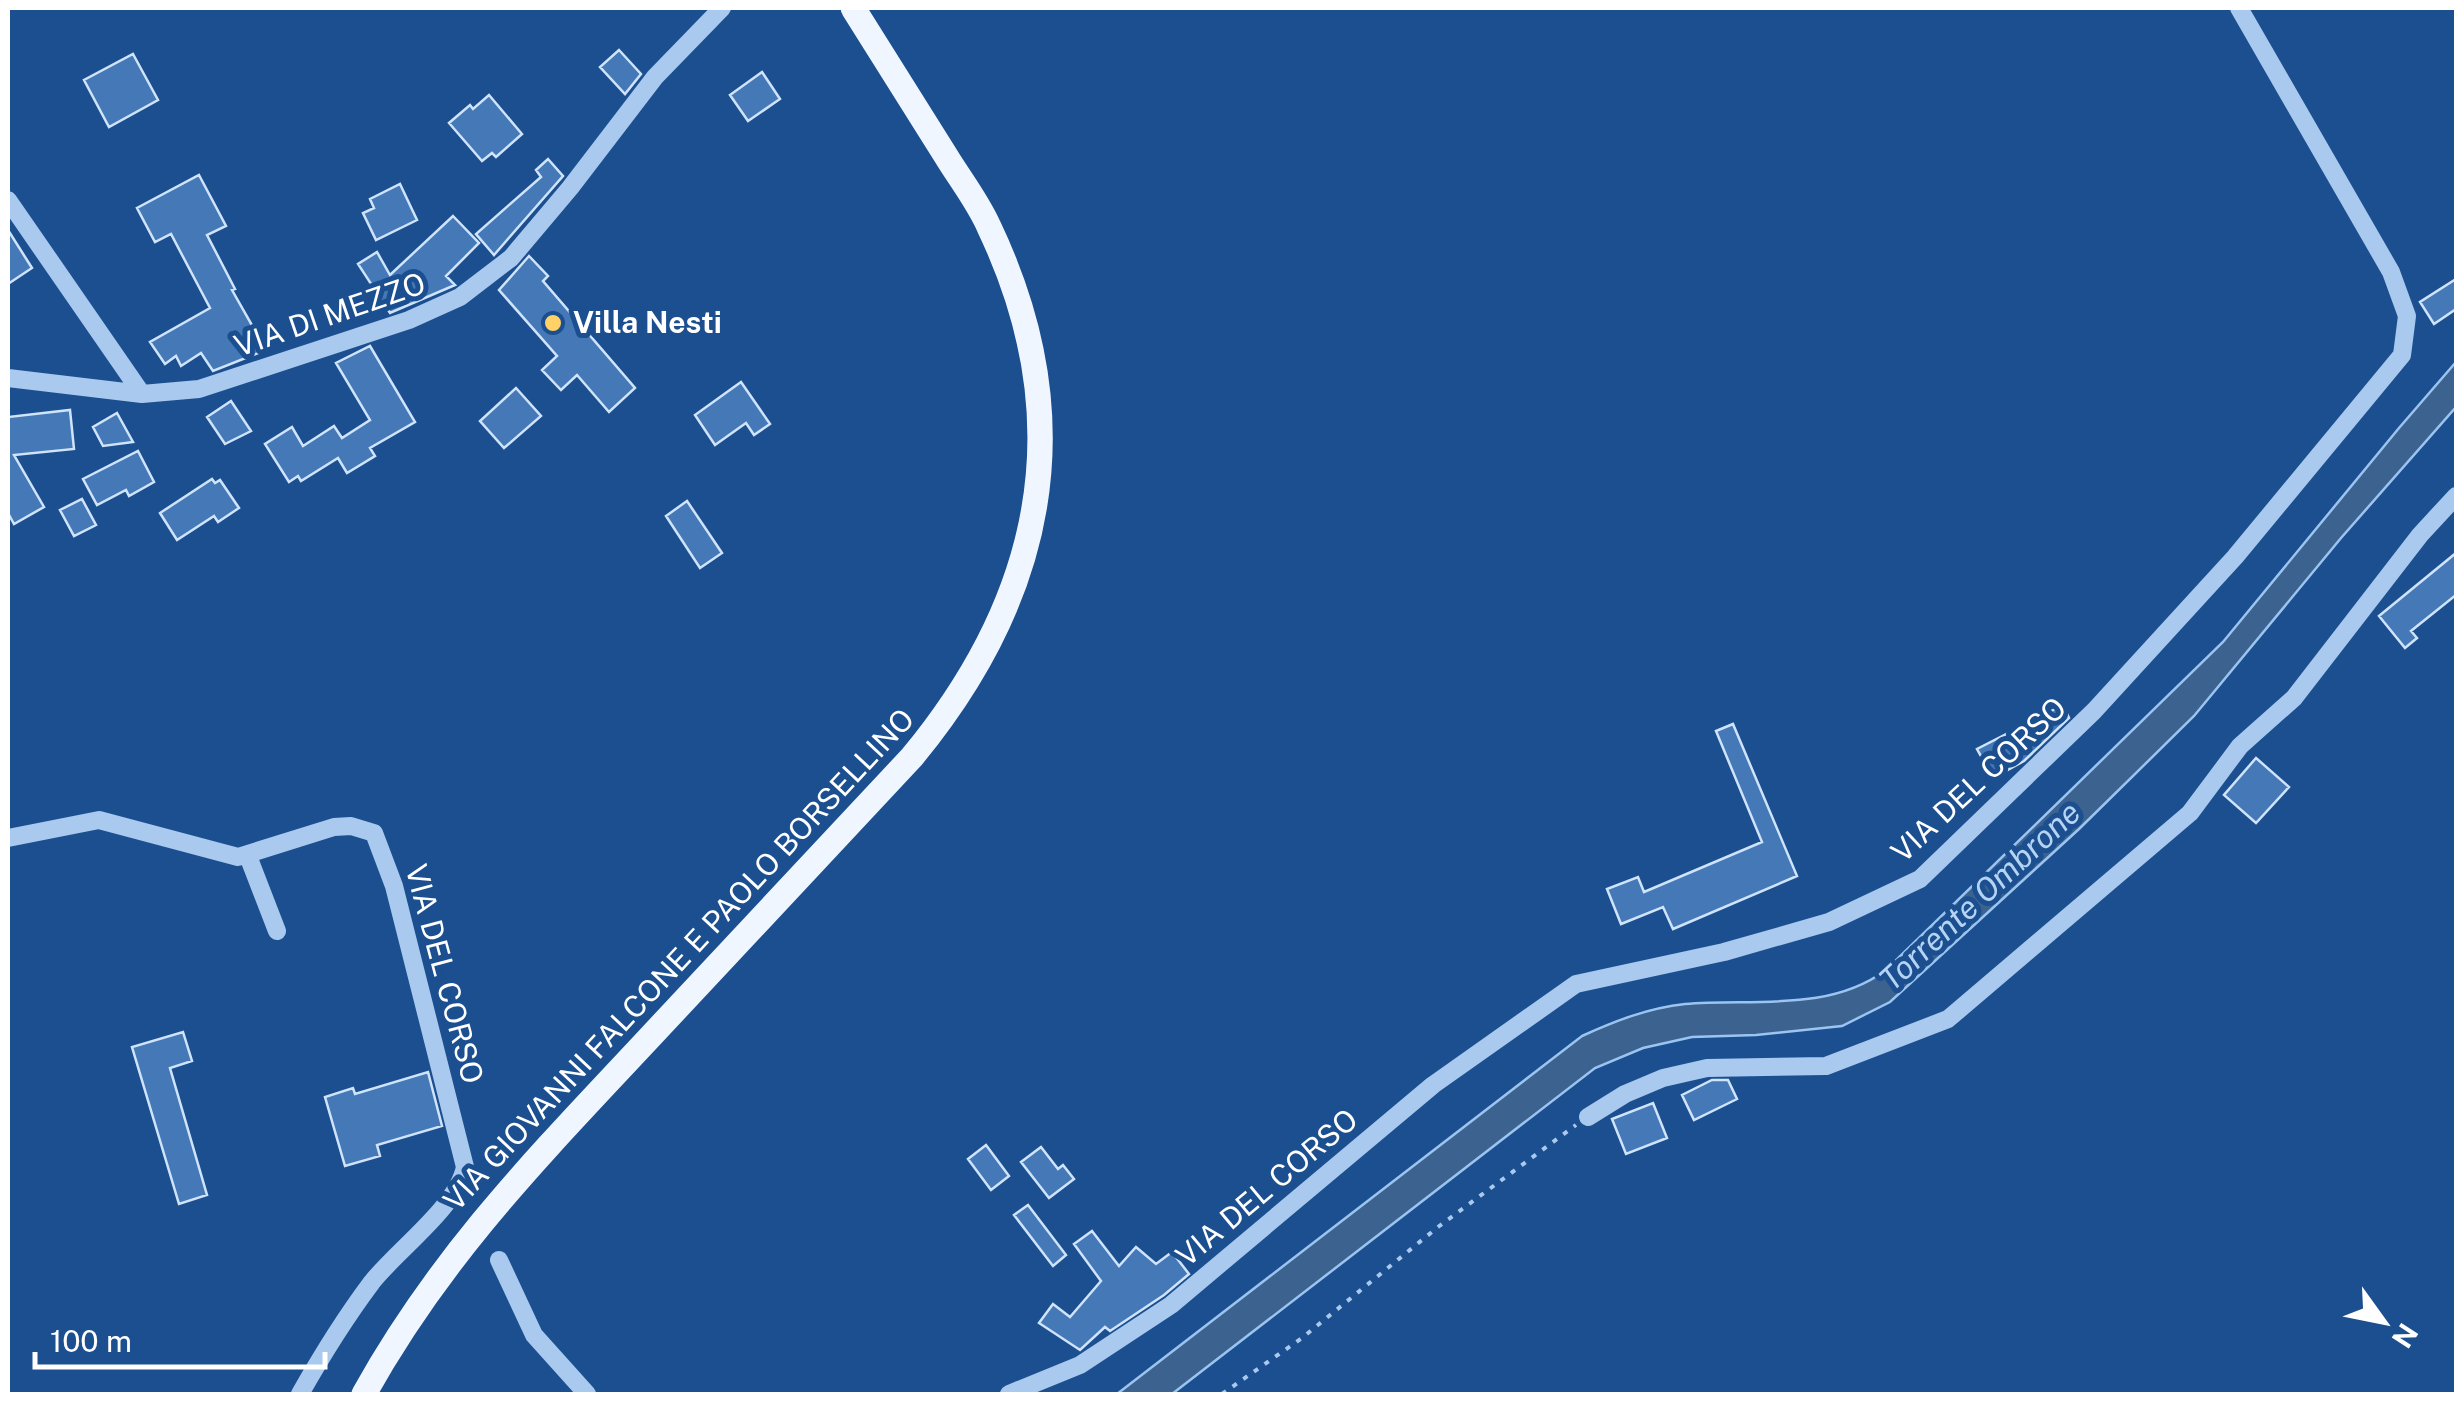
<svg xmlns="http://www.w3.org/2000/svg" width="2464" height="1402" font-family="'Public Sans',sans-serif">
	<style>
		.water { fill: #3c6290; stroke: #9cc4f0; stroke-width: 2.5 }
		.building { fill: #4478b7; stroke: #cfe3fa; stroke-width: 2.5 }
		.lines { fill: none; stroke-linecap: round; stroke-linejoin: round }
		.path { stroke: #a9c9ee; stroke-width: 4; stroke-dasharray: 5 8; stroke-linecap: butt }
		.minor { stroke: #a9c9ee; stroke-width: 18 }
		.major { stroke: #f0f6ff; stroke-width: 25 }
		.poi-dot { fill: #ffd166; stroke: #1b4f8f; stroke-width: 4 }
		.labels { text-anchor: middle; stroke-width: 10; stroke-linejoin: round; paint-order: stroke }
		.street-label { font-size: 30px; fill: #fff; stroke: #1b4f8f }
		.poi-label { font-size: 30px; font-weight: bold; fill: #fff; stroke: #1b4f8f; text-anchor: start }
		.water-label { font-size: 32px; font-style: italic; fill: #b5d3f5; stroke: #1b4f8f }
	</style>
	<rect width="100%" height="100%" fill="#1b4f8f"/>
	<path class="water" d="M2456,362V407L2341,538L2194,716L2079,829L1890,1002L1842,1026L1756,1035L1692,1037L1643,1048L1595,1068L1172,1394H1117L1582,1036C1615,1021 1648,1008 1685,1004C1752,998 1828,1013 1886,970L2223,642L2399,428Z"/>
	<path class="building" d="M619,50L641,74L625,94L600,67Z
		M133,54L158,100L109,127L84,80Z
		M762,72L780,99L748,121L730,95Z
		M489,95L522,134L496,157L492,153L482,161L449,123L470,105L473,109Z
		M548,159L563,176L494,255L476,234L541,177L536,170Z
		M199,175L226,226L207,235L235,289L232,290L266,350L213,371L201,353L181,366L176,356L165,364L150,342L210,308L171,234L155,242L137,208Z
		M400,184L417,220L376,240L363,213L374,208L370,199Z
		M453,216L479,243L446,276L455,285L390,313L358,264L377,252L390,275Z
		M8,230L32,268L8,284Z
		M529,256L548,276L543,281L635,388L609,412L577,375L561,390L542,370L557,356L499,290Z
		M2456,279V309L2434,324L2420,302Z
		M370,346L415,422L370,448L375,456L347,473L338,458L301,481L298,476L289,482L265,444L292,427L303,446L334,426L342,438L370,420L336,363Z
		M741,382L770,424L754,435L746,423L715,445L695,415Z
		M516,388L541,416L504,448L480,421Z
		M231,401L251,431L225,444L207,417Z
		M70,410L74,449L14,455L44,507L14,524L8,513V417Z
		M117,413L133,442L103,446L93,427Z
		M138,451L154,482L129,496L126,490L97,505L83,479Z
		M212,479L215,483L220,480L239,508L218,522L214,516L177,540L160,513Z
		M82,499L96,525L74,536L60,510Z
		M687,501L722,553L700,568L666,516Z
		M2456,553V595L2411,631L2417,638L2405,648L2379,616Z
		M2063,705L2069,718L2024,761L1993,778L1977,749Z
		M1733,724L1797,876L1673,929L1663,907L1621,924L1607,889L1638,877L1644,892L1762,842L1716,731Z
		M2256,758L2289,787L2256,823L2224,795Z
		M183,1032L192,1061L170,1068L207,1195L179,1204L132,1047Z
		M428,1072L442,1126L377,1145L380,1156L345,1166L325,1097L353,1088L355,1094Z
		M1712,1080H1728L1737,1099L1694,1120L1682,1095Z
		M1653,1103L1667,1138L1626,1154L1612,1119Z
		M986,1145L1009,1176L991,1190L968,1159Z
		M1041,1147L1058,1169L1063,1165L1074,1179L1049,1198L1021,1162Z
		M1028,1205L1066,1255L1053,1266L1014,1215Z
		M1092,1231L1119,1266L1136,1247L1156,1264L1172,1252L1189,1274L1164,1295L1110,1331L1105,1327L1080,1350L1039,1323L1053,1304L1070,1317L1101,1281L1074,1244Z"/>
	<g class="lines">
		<path class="path" d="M1222,1394L1302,1338L1438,1227L1576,1125"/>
		<path class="minor" d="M8,200L142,394
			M8,378L142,394L199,389L409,320L460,297L511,258L570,188L655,77L722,8
			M8,838L99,820L238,857L334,827L351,826L374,833L394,886L465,1167C457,1207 398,1249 372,1282C345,1318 322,1355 300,1394
			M248,856L277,931
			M1588,1117L1625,1094L1663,1078L1707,1068L1826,1066L1948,1019L2190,813L2240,746L2294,698L2420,535L2456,496
			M499,1260L534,1335L587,1394
			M1009,1394L1080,1365L1171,1305L1433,1085L1576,984L1724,952L1829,922L1920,879L2094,711L2235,557L2402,355L2407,316L2391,272L2239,8"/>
		<path class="major" d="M364,1394C439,1259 532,1163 637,1051C729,953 821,855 912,757C1045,596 1081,420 989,227C978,202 960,179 946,156C915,106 884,57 853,8"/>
	</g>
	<circle class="poi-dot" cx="553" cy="323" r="10"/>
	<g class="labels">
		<g class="street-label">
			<text transform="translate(330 315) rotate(-19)" y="10">VIA DI MEZZO</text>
			<text transform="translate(1979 780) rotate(-43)" y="10">VIA DEL CORSO</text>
			<text transform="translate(679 960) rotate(-47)" y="10">VIA GIOVANNI FALCONE E PAOLO BORSELLINO</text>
			<text transform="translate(444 974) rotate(75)" y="10">VIA DEL CORSO</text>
			<text transform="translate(1267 1188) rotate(-40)" y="10">VIA DEL CORSO</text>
		</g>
		<g class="poi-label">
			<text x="573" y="333">Villa Nesti</text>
		</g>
		<g class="water-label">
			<text transform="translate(1980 896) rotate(-43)" y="11">Torrente Ombrone</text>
		</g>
	</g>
	<rect width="2464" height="1402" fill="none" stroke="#ffffff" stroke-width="20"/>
	<g transform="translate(2384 1322) rotate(123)" stroke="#1b4f8f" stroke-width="8" paint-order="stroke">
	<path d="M0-8L18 38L0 25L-18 38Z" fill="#ffffff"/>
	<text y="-15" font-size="28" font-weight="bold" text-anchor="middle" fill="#ffffff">N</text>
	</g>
	<path d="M35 1352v15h290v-15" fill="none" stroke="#ffffff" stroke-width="5"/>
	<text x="50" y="1352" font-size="30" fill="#ffffff" stroke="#1b4f8f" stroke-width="8" paint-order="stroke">100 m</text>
</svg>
